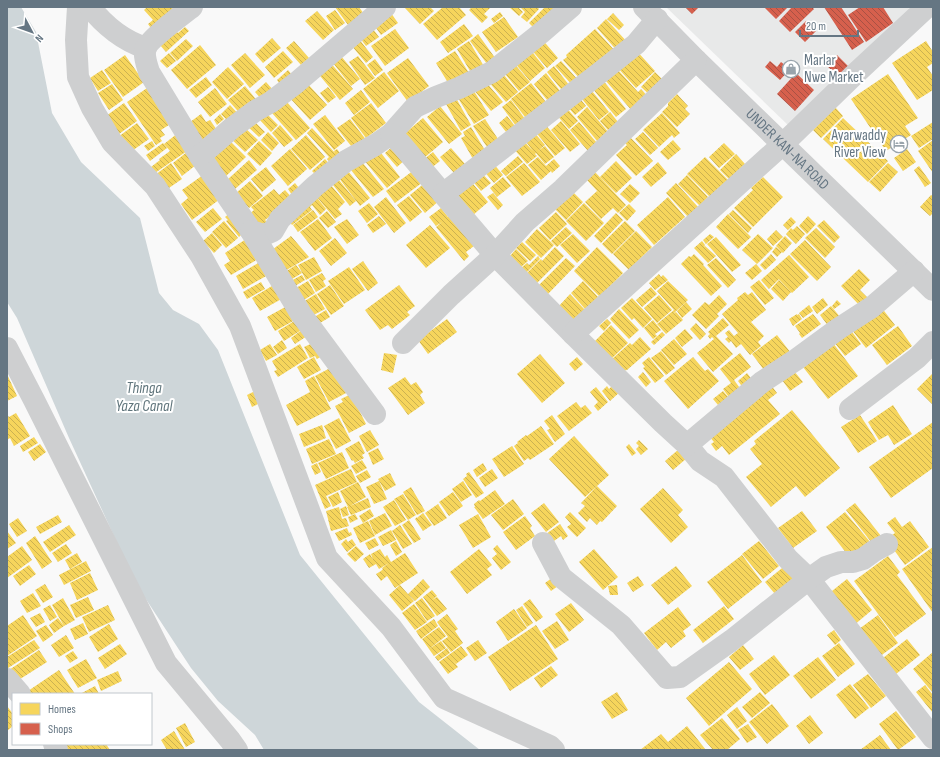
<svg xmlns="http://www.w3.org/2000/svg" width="940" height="757" font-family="'Sofia Sans Condensed',sans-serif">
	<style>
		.built { fill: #e8e9e9 }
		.water { fill: #ced6d9 }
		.homes { fill: url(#homes-back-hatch) }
		.shops { fill: url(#shops-back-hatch) }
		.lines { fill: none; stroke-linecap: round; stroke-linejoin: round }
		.minor { stroke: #cecfd0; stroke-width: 22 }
		.labels { text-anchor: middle; stroke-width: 4; stroke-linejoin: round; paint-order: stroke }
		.poi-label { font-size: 15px; fill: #657683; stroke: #fff; text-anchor: start }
		.street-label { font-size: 15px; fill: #657683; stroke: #fff }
		.water-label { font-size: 16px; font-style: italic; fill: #60757c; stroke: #fff }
	</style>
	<defs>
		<pattern id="homes-back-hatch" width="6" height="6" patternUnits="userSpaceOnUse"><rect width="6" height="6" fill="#f6d55c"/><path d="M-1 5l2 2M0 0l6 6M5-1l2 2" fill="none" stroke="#cbb151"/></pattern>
		<pattern id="shops-back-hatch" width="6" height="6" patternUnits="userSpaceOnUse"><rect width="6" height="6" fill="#d6604d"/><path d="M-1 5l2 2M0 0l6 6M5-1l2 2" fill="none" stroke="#a85144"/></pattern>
	</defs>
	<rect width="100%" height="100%" fill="#f9f9f9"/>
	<path class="built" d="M666,7H908L911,12L790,127Z"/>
	<path class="water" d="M7,7H21L36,32L52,113L81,162L140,218L159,293L173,310L199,324L218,350L300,555L419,702L480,750H264L255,735L218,701L191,668L136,584L69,438L17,318L7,302Z"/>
	<path class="homes" d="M147,7H174L153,31L148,24L153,20L144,10Z
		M335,7H359L366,17L351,29Z
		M404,7H430L434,11L420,24Z
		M443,7H459L466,15L437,40L423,24Z
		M472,7H491L484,14L488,17L482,23L469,10Z
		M509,7H518L523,12L519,16Z
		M522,7H537L539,9L527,22L521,17L525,12L521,8Z
		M545,7H559L536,30L529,23Z
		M335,10L345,23L335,30L326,16Z
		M317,11L334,30L323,40L305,21Z
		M500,12L503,16L494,23L491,19Z
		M391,13L398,23L381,35L374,25Z
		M613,13L624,25L619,30L607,19Z
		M504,17L518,37L496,52L482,32Z
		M606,19L629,44L619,53L597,28Z
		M464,24L473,36L448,53L440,42Z
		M185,27L189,31L166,52L160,45L176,31L178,33Z
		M373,29L379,37L366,46L360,38Z
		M395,29L409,48L385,66L371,46Z
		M595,29L617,53L581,80L563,60L567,57L566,55Z
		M478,34L498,62L490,68L470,41Z
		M272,38L281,48L263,63L255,54Z
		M541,38L558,58L547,68L530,48Z
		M186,39L193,46L177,61L170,53Z
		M359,39L373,57L366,63L351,45Z
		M294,41L309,58L301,65L286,48Z
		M469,41L485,68L473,76L457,49Z
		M926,41L933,52V63L927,67L933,76V90L917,100L892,63Z
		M200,45L216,65L187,89L171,70Z
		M529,48L545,68L530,81L513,61Z
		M635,49L655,71L636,88L617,67Z
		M283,51L293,62L274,78L265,67Z
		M455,51L469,73L450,86L436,63Z
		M169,53L176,61L167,68L160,61Z
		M245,53L265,75L250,88L231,65Z
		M125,55L144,82L123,97L104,70Z
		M341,56L360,79L351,86L333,63Z
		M358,56L375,78L365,85L349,62Z
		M408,58L429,86L408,102L387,73Z
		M375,59L383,70L375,76L367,65Z
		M511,60L530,82L519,91L501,69Z
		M329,61L353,89L340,100L316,71Z
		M561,61L579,81L573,86L555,66Z
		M554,66L573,90L566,95L547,72Z
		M228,67L244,84L227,99L212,82Z
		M499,69L518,92L506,102L487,80Z
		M102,70L111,83L98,91L90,78Z
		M288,70L293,76L281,86L277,80Z
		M618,70L638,92L641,89L649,98L633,112L606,81Z
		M384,72L399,91L378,108L363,89Z
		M655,72L665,82L651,96L641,87Z
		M546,73L564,96L552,106L534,84Z
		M888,74L918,118L905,126L911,135L886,151L851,99Z
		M206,77L212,85L196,98L189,90Z
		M602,79L626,109L616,117L592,88Z
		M485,81L503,102L491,111L474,90Z
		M266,82L274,91L263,101L255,92Z
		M306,82L327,105L310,120L289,97Z
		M531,83L549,106L529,122L511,99Z
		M112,84L123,100L109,110L98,93Z
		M245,86L260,104L244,118L228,100Z
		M588,86L609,112L599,120L578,94Z
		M328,87L336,97L328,103L320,93Z
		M147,88L172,123L161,130L165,135L160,138L162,141L156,145L127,102Z
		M215,88L227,104L210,117L198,102Z
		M472,88L489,115L474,124L458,98Z
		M361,90L370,102L354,115L345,103Z
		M677,94L688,106L685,109L690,114L677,127L662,112L668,106V103Z
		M577,95L586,106L575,115L565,104Z
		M456,98L471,125L461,131L446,104Z
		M511,100L528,123L519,130L502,107Z
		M286,101L310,128L296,140L272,113Z
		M124,103L137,121L119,134L106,116Z
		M371,103L386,123L366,138L351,118Z
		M230,105L242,118L223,132L218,126L226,119L221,114Z
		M564,105L578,121L569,129L555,113Z
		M440,106L462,134L449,144L427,117Z
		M587,107L609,133L598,142L577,117Z
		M835,107L843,116L821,138L813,130Z
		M265,112L278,125L271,132L258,118Z
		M610,112L618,122L608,130L600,121Z
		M662,113L680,133L674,138L672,135L659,147L643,130Z
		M201,114L206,122L210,120L219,133L200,147L186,125Z
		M220,114L224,119L217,125L214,120Z
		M325,115L345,141L334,150L313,124Z
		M507,116L518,130L510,137L499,123Z
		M423,118L443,142L424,158L404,134Z
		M843,118L888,161L868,182L823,139Z
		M252,119L265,132L259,137L246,125Z
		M350,119L367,141L355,151L337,128Z
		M485,119L498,139L489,150L473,126Z
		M561,121L580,144L570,152L551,130Z
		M543,122L565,148L555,156L534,130Z
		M579,122L597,143L588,151L570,130Z
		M933,122V139L919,148L911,136Z
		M137,123L149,139L129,153L118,137Z
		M280,125L293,140L284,147L272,133Z
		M244,127L258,140L245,152L229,137Z
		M471,127L486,152L473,159L461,138L465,136L463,132Z
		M312,128L335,153L334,151L337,149L340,153L330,162L327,159L329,157L307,133Z
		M533,131L545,145L538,151L545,146L554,157L545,164L536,153L535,154L537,156L527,164L513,148L522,139L533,151L524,139Z
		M268,132L279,143L272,151L261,140Z
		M643,132L658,148L650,155L635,139Z
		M178,133L187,151L155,173L151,167L160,160L159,159L170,151L164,144Z
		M306,135L325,157L310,170L291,149Z
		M630,137L653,161L636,176L616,155L627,145L624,142Z
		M229,140L246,157L225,177L206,157Z
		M673,140L681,149L668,160L660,152Z
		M933,140V173L918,151Z
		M152,141L155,146L148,151L144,146Z
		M259,141L272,153L260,166L247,154Z
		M163,143L167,148L150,161L146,155Z
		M724,143L735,154L719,168L709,157Z
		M394,145L406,159L397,167L385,153Z
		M377,148L400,177L387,188L363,159Z
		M451,148L465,164L454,173L440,157Z
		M290,149L307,169L288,186L271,166Z
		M907,149L916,162L903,171L894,158Z
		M187,152L196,165L182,176L173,163Z
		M433,152L440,161L430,169L423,160Z
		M736,154L745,164L730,180L720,170Z
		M518,156L523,162L506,176L501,171Z
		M538,157L546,166L554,159L560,166L552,173L551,171L541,180L528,165Z
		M705,157L728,180L710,197L687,174Z
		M325,159L332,167L319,178L312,171Z
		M249,160L257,170L235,189L227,180Z
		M616,161L632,178L616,193L600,177Z
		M362,162L384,189L373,197L351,170Z
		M658,162L667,173L651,187L642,177Z
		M171,163L182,179L166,190L155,175Z
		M493,163L503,175L494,183L484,171Z
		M524,163L540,182L522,196L506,177Z
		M888,163L898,172L880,192L869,182Z
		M919,166L931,183L925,187L914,170Z
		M266,167L276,180L262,192L251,179Z
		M414,170L423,182L395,203L386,191Z
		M479,170L491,183L481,191L470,178Z
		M348,171L370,198L360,206L339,178Z
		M594,171L626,205L618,213L613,208L601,219L585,202L597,191L601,195L586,179Z
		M203,175L220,199L192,220L181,204L188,198L182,190Z
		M687,175L708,197L700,206L678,184Z
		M503,177L511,186L497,197L490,188Z
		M763,177L783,197L753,227L734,208L753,190L751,188Z
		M469,179L488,202L472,216L455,196Z
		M339,180L356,201L350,206L333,185Z
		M250,181L263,196L249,208L236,193Z
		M426,182L440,200L425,213L410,195Z
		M295,183L302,192L294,198L288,189Z
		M676,183L699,208L689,218L666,193Z
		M330,184L345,202L338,209L342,214L335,219L313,192Z
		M630,184L640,193L630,203L620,194Z
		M274,189L286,203L265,220L268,223L263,227L248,215L254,210L251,207Z
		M570,189L583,202L566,220L555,209Z
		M285,190L293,199L287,204L279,195Z
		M493,193L503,205L498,210L487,197Z
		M315,195L326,209L320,215L312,205L310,207L312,210L292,225L287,218Z
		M931,195L933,196V213L930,216L920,207Z
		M409,196L422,212L410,222L397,205Z
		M386,197L406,223L394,233L374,207Z
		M668,197L685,217L654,245L637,225Z
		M369,203L378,214L367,223L358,211Z
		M584,203L604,223L586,241L566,221Z
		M629,204L636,211L627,221L619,213Z
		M213,208L222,219L205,232L196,222Z
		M441,208L448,217L452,213L478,243L466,252L469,256L464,261L436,227L442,222L436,226L429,217Z
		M313,210L318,217L298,232L293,225Z
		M733,210L752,228L748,233L729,214Z
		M327,211L336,222L328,228L319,218Z
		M556,212L567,224L550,240L539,228Z
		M230,213L245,231L239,237L226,221L228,220L225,217Z
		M616,213L623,220L601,243L594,236Z
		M728,214L751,237L738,249L716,227Z
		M379,216L386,224L373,233L367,225Z
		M808,216L816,224L807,234L799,226Z
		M791,217L796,222L788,230L783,225Z
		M318,219L332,238L315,251L300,232Z
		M347,219L359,235L347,244L334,227Z
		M824,220L840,237L834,243L817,226Z
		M224,221L238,238L226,248L212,232Z
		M625,221L635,231L612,254L602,244Z
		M430,225L450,248L426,268L406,245Z
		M797,226L805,234L796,244L786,234L791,228L793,230Z
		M566,227L572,233L557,247L551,241Z
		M816,228L835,247L825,258L805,238Z
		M537,229L554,245L541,258L525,242Z
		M776,230L783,237L773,246L767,239Z
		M636,231L652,247L629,270L613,254Z
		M212,233L222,245L214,253L203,241Z
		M573,234L590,251L577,263L560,245Z
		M710,234L714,237L706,244L703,240Z
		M758,234L773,248L757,264L742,250Z
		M291,236L309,257L283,272L269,252Z
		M785,236L792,243L783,253L776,246Z
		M716,237L741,265L732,272L707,244Z
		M335,238L347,253L331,266L319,251Z
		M246,239L258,259L231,275L224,265L230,261L225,253Z
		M805,240L831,267L817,281L790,254Z
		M702,241L705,245L704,247L705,246L716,256L708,263L694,248Z
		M522,242L536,255L530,261L516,248Z
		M555,247L564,256L537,283L526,274L541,259L542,261Z
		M597,247L623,273L600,297L574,271Z
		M776,247L782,252L777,257L772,252Z
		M516,249L528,261L521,267L510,256Z
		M694,254L704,264L703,265L722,286L711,296L681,264L689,256L691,257Z
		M771,254L776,260L765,270L760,265Z
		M789,255L809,277L792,293L771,271Z
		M538,256L540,259L526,273L521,268L527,263L529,265Z
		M314,257L322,271L306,280L298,265Z
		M566,258L575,266L548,294L539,285Z
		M716,258L736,280L728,288L707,265Z
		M363,261L378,283L368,291L352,269Z
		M260,262L268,275L243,289L236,276Z
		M756,264L762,271L752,280L745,273Z
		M296,265L302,273L287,282L282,274Z
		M349,267L365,290L344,304L328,281Z
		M859,269L870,280L860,290L869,299L861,307L841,286Z
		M771,271L779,279L769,289L761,280Z
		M322,273L326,279L323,281L326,286L316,292L309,280Z
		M659,274L661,277L663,275L668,280L655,290L649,283Z
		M302,275L305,280L290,289L287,283Z
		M759,280L774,298L765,305L750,287Z
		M779,280L791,292L783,301L771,289Z
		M308,281L315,293L299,303L291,291Z
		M583,281L599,298L586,310L571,293Z
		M668,281L688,300L673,314L676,312L683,320L666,334L657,324L674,310L657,291Z
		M261,282L265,289L247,299L243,292Z
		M277,283L285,297L260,311L252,298Z
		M330,285L344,306L331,315L317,294Z
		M399,285L415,306L407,312L410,315L392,329L388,325L380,330L365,310Z
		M651,287L657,294L642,307L636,300Z
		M745,292L748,295L752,292L766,310L751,322L764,336L758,342L761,346L750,355L741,344L736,348L731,341L729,343L725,339L728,337L725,333L729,330L734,336L738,333L722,314L738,300L737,298Z
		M316,294L325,309L308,318L300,304Z
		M570,294L585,310L573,321L559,306Z
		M659,295L672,310L657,323L644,308Z
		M719,295L727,304L717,314L719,316L706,329L692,315L705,302L709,305Z
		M632,298L652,319L643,328L634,318L632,320L621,308Z
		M823,298L828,305L817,314L812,307Z
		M837,300L841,304L834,309L832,306Z
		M686,302L692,309L682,318L677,311Z
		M809,305L813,311L803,318L799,313Z
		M287,306L295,320L275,331L267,317Z
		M831,306L841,318L829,327L820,315Z
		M881,307L895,325L866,348L852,330Z
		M619,309L639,330L629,339L610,319Z
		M326,310L330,317L315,326L311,319Z
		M797,314V315L799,314L802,319L793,326L789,319Z
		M813,314L821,324L802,338L799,334L800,333L795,326Z
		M301,317L310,334L295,344L291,338L303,329L284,341L278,331Z
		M723,318L729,325L716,336L733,354L713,372L697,353L714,339L712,337L710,339L708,336L710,334L708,332Z
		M447,319L457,332L428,354L418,340Z
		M607,319L611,323L604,331L599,326Z
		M653,320L661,330L655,334L657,336L653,339L644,328Z
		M696,323L706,334L700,340L690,329Z
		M611,325L628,343L610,360L594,342Z
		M898,326L912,346L887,365L872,345Z
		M685,329L693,338L682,347L675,338Z
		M850,329L861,344L845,356L834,342Z
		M662,332L665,335L654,345L651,342Z
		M777,335L791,353L767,374L752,354Z
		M640,337L651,349L627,370L622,371L612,359L630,343L632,345Z
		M674,339L687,354L674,365L661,350Z
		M282,340L287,348L278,354L273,347Z
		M317,341L324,355L317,359L315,356L310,358L304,347Z
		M833,343L858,376L828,399L803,367Z
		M270,344L277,355L266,361L260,350Z
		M300,344L308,358L278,377L274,371L277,370L272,361Z
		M661,351L675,368L666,375L651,358Z
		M384,353L397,355L393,373L381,370Z
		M740,353L751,367L734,380L742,391L731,400L723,389L731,383L720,369Z
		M540,354L565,383L542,403L517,374Z
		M314,357L321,370L304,379L297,367Z
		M577,357L583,364L575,371L569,364Z
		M649,357L664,376L655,383L643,368L645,367L642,363Z
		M693,357L705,371L708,369L719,381L688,409L664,381Z
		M334,366L348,392L329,402L315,376Z
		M794,371L803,382L790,391L782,380Z
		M643,372L651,382L646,387L638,377Z
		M747,373L754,382L744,389L738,381Z
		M933,373V404H932L917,389Z
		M7,374L17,396L7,401Z
		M314,376L331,409L297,426L286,405L310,392L305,381Z
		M405,377L411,385L416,382L423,392L420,395L425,403L408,415L388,388Z
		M615,383L622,390L610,401L602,391L607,386L609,389Z
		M771,385L777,393L768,400L780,414L729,455L722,446L716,451L711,444L714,442L708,435Z
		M596,387L608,402L598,411L594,406L598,402L590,392Z
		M255,391L260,403L252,407L247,395Z
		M723,391L730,399L718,405L713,399Z
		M351,394L366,424L349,433L335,406L343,402L341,399Z
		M576,402L581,408L585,405L592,413L569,431L557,416Z
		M893,405L912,434L894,445L888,435L879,440L868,422Z
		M792,410L840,468L805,497L796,486L771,507L746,477L762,464L750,449L756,444L754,441Z
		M16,413L30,436L14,446L10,438L7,440V415L9,417Z
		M552,415L565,434L555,442L547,430L550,429L544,421Z
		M860,415L877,441L858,453L841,427Z
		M339,418L351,441L336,449L324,426Z
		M933,422V468L891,498L869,467Z
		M322,425L326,438L304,447L299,434Z
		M541,426L554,444L530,460L528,458L524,461L514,446L518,443L517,442L526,435L527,436Z
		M370,430L379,445L367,452L359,436Z
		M574,436L609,475L585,497L549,459Z
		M34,437L38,443L23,452L20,446Z
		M329,439L336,454L312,464L306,449Z
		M639,440L648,449L641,455L636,449L639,446L636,443Z
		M359,441L365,453L362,455L364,458L355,463L353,460L352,461L345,449Z
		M40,444L46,452L34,461L28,452Z
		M629,444L636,453L632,456L626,447Z
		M512,446L524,464L504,477L492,459Z
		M378,448L384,459L373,465L368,453Z
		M679,449L687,458L673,470L665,461Z
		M342,452L349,468L326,479L318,463Z
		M362,460L367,468L356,474L351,466Z
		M317,463L321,472L315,475L311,466Z
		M483,463L487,470L477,477L473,470Z
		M351,469L357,482L326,496L331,506L325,509L315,485Z
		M492,469L498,478L485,487L479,478Z
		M367,470L371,477L360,483L356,476Z
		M469,472L484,493L476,498L463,479L467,476L466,474Z
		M390,473L396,485L385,491L378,479Z
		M379,481L387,499L374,504L366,487Z
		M463,481L472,495L461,502L452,489Z
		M358,482L366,497L350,506L368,498L371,507L351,515L347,507H348L340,491Z
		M597,486L617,506L602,522L600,521L597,525L590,518L587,522L578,513L585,506L581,503Z
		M411,487L425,511L417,515L403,492Z
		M663,488L683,510L678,515L688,527L671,543L640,509Z
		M495,490L505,504L483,519L474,507H475L474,504L479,500L480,501Z
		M338,492L342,502L333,507L328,497Z
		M453,492L463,506L449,516L439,502Z
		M403,494L416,515L408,520L394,499Z
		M513,499L524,514L503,530L491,515Z
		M394,500L406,520L395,526L383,507Z
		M544,503L559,522L546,532L531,513Z
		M855,503L881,536L872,543L846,510Z
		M438,504L447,518L434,526L425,513Z
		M346,506L349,515L343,517L340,509Z
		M339,507L342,519L346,518L349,526L331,531L326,511Z
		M370,509L374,516L363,523L359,516Z
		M802,511L817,531L793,548L778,528Z
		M570,512L586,528L577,537L567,527L571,524L565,517Z
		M845,512L871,543L851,559L826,527Z
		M385,513L392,526L384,530L381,523L384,530L375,535L369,521Z
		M423,513L432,525L423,531L415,519L417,517L418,518V517Z
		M355,514L358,519L350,523L348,517Z
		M478,514L491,537L473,548L459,525Z
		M58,515L62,522L40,534L36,527Z
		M525,516L532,526L530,528L535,536L516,550L503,532Z
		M895,517L902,527L910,521L929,547L905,565L886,539L895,533L887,523Z
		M18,518L27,531L17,537L9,524Z
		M409,520L421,539L414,543L402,525Z
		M368,521L375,536L360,543L353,528Z
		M560,524L568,536L563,540L561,536L551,543L546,534Z
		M69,525L76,535L50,552L43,542Z
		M400,525L412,544L403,549L392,531Z
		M347,528L349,533L351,532L352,535L339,541L335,533Z
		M391,530L396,540L383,546L378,537Z
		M7,531L16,543L7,549Z
		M35,536L52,562L42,569L26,543Z
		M375,538L379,545L369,550L365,543Z
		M346,539L348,542L352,539L356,545L347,552L341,544Z
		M396,541L402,552L396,556L390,545Z
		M759,541L779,566L763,579L742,554Z
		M66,544L72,553L58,562L52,553Z
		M497,545L511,562L501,570L492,558L497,554L493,549Z
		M22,546L32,560L7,578V557Z
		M356,546L364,554L355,562L347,554Z
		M933,547V613L902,569Z
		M380,549L385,557L387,555L391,562L405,553L418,573L395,588L387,576L381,581L376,574L381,571L383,569L382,568L389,563L379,569L376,564L369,568L363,559L370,554L373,560L371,554Z
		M479,549L492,565L487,569L492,575L467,594L450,572Z
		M594,549L618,577L603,590L579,562Z
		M77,553L82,562L70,569L65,560Z
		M742,555L762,582L728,609L707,582Z
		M888,556L900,572L897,575L926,614L895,637L854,581Z
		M86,561L91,571L64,585L59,575Z
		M787,564L796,577L775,594L765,582Z
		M29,565L36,574L20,586L13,576Z
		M676,566L692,586L668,605L651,585Z
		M90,573L98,590L77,600L70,583Z
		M638,576L644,585L633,592L627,583Z
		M552,578L558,586L551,591L545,583Z
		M423,579L430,587L415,601L408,594Z
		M847,579L872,610L853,626L827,595Z
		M45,584L53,597L43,603L35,590Z
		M400,585L414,601L402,611L389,595Z
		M617,585L618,595H610L608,586Z
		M432,590L437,596L432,600L437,597L447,609L437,616L423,597Z
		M33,593L41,606L27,613L20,601Z
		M88,597L94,610L76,618L70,605Z
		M63,598L75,620L64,626L52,605Z
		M422,598L435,616L427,621L415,603Z
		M530,599L543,617L536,622L523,604Z
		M571,603L584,620L569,632L555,614Z
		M414,604L427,622L415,630L402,613Z
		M50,605L57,617L50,621L43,609Z
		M108,605L115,620L89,632L82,617Z
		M522,606L533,623L527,627L516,610Z
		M724,606L734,619L703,643L693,630Z
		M678,607L691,625L683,631L686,636L671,648L666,642L657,650L644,633Z
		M514,609L527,628L508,641L496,622Z
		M40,613L45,622L36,627L30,618Z
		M447,614L458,629L455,631L463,643L451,652L442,641L448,637L437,622Z
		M23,615L37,636L7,656V626Z
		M878,615L898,643L875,660L855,632Z
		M58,618L64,626L54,633L49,625Z
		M434,619L438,626L421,639L416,631Z
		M557,621L569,640L555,649L542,631Z
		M83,623L88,634L75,640L70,629Z
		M109,624L118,639L98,652L89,637Z
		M46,625L53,635L43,642L36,631Z
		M536,625L558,659L510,691L488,657Z
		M439,627L446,636L429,649L422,639Z
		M834,630L841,640L835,645L827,635Z
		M66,635L74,648L59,657L51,645Z
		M907,639L920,655L891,678L878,662Z
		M34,640L40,648L8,668L7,666V657Z
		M478,640L487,653L475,661L466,648Z
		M441,641L446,648L434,656L429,649Z
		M839,643L855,664L838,677L822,656Z
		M120,644L127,654L105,669L98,658Z
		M743,645L754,659L740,670L729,657Z
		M461,646L468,655L456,664L452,659L458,667L448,674L439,662Z
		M447,648L450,653L438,661L435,657Z
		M39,650L47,662L17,681L9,670Z
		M73,651L78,658L70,663L65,656Z
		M933,652V693L913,669Z
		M774,655L790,675L765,695L749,674Z
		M818,657L836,680L811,699L793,676Z
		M86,659L97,678L78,688L67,670Z
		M729,662L752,689L709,726L686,698Z
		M551,666L558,675L541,688L534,678Z
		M59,670L75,694H26L25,693Z
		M118,671L122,681L101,691L97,680Z
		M868,674L886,696L871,708L853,685Z
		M850,684L869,708L855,719L836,695Z
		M925,685L933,695V713L916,692Z
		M95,686L99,694H80Z
		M617,692L628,710L612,719L601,702Z
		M760,692L770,703L752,718L742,707Z
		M772,704L789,726L767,744L749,722Z
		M7,706L13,714V726L7,731Z
		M737,707L747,721L737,729L727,715Z
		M896,711L916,737L898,750L879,724Z
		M810,715L823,733L809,744L796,726Z
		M722,718L740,739L727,750H713L700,735Z
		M185,723L195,742L186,747L176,728Z
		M748,724L757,737L747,743L738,730Z
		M687,726L706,750H640L661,734L668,742Z
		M174,731L185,750H167L161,740Z
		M880,735L891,750H860Z
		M67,744H106L110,750H68L65,745Z"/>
	<path class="shops" d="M685,7H699L692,14Z
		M764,7H788L776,19Z
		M792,7H812L814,9L790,32L779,21Z
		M824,7H841L864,42L852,50Z
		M860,7H883L893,23L866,42L848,15Z
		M806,21L816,31L805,42L795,32Z
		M837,55L850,68L840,78L827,66Z
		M770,61L777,67L781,62L790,69L780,80L765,67Z
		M796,73L814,90L795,111L777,94Z"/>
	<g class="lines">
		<g class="minor">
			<path d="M78,7L76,40L78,77L92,108L112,142L155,186L201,256L240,326L327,558L391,627L444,698L550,746L554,750"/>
			<path d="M90,7C104,25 124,41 146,48"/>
			<path d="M192,7C183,14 147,41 145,50C144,58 147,65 149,72L200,156L251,231L264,235L273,231L280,219L315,186L346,161L375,145L391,134L415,107L436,97L459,88L492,72L541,33L571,7"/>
			<path id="s1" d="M644,7L696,60L933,290"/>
			<path d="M391,134L401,144L443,194L495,255L573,334L663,423L687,445L700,461L724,477L788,559L809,579L933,738"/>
			<path d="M200,156L232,128L255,111L271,102L296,83L385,7"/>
			<path d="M443,194L597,75L636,44L657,19"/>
			<path d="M251,231L301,314L375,414"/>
			<path d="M573,334L783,144L855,74L927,7"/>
			<path d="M403,343L451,295L495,255L525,222L563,189L696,60"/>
			<path d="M7,348L34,400L166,663L230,740L237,750"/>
			<path d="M850,409L917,358L933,342"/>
			<path d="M687,445L762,382L797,359L838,329L872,307L914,271"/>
			<path d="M543,543L561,577L621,625L667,678L680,677L732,640L809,579L826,567L841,562H853L863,559L874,551L887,544"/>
			<path d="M7,679L20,694"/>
			<path d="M54,744L57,750"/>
		</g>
	</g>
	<defs>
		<symbol id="shop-ring" viewBox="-11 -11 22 22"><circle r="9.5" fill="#fff" stroke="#99a4ac" stroke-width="1.5"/><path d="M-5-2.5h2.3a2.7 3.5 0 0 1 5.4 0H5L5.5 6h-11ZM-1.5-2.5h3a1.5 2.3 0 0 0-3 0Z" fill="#99a4ac"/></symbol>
		<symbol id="hotel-ring" viewBox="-11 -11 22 22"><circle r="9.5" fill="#fff" stroke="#99a4ac" stroke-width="1.5"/><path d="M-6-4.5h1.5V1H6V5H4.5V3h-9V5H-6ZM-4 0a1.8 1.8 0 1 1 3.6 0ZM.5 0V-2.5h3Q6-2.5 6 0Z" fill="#99a4ac"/></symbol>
	</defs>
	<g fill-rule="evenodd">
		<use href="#shop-ring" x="781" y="59" width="20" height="20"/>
		<use href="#hotel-ring" x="889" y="134" width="20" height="20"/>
	</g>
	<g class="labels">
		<g class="poi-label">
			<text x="804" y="65">Marlar<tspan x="804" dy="17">Nwe Market</tspan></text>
			<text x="886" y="140" text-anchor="end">Ayarwaddy<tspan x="886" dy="17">River View</tspan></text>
		</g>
		<g class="street-label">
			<text dy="5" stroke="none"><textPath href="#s1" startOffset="202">UNDER KAN-NA ROAD</textPath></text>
		</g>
		<g class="water-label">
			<text x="144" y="393">Thinga<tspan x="144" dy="18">Yaza Canal</tspan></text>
		</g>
	</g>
	<rect width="940" height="757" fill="none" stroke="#657683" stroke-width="16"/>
	<rect x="12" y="693" width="140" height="52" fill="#ffffff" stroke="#c1c8cd"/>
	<rect x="20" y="703" width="20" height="12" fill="#f6d55c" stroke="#c1c8cd"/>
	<text x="48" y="713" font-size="12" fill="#657683">Homes</text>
	<rect x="20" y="723" width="20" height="12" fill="#d6604d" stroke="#c1c8cd"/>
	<text x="48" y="733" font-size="12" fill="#657683">Shops</text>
	<g transform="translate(32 32) rotate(131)" stroke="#ffffff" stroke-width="3" paint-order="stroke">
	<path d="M0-3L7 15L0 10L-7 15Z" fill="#657683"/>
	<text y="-6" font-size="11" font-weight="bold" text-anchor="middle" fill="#657683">N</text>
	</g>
	<path d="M800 30v6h58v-6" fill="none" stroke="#657683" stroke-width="2"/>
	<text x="806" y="30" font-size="12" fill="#657683" stroke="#ffffff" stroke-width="3" paint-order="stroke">20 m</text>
</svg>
